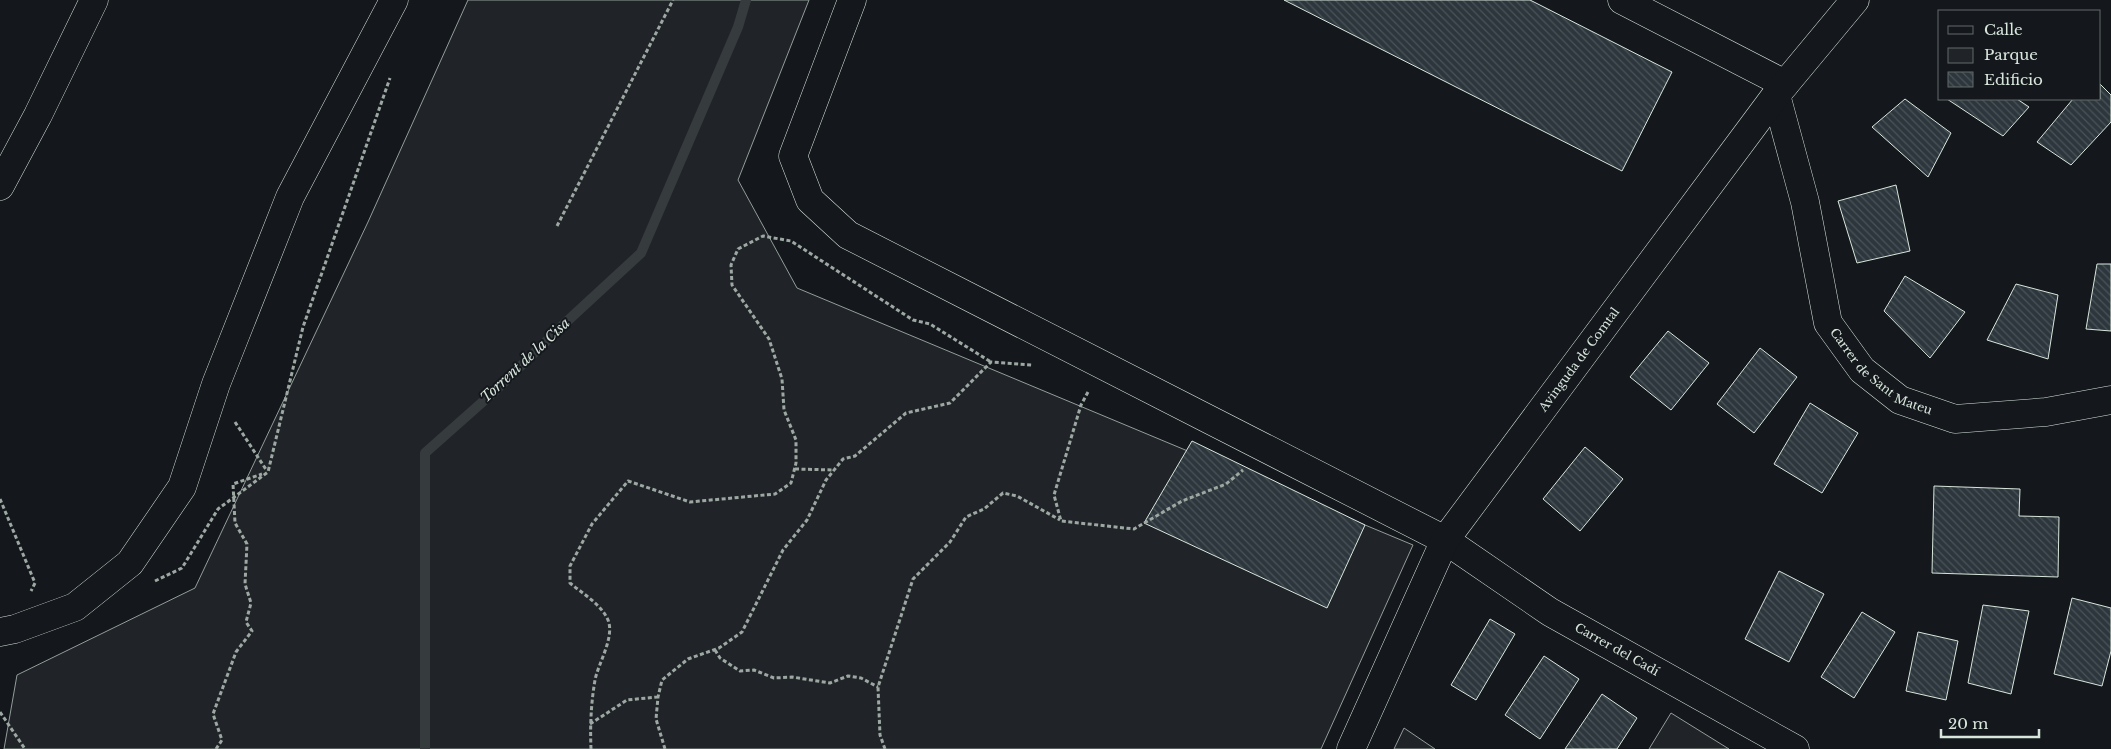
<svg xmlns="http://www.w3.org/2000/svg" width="2111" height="749" font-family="'Libre Baskerville',serif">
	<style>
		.green { fill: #202428; stroke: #939e99 }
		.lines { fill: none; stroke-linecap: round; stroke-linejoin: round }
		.stream { stroke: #363b3e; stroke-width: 10 }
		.building { fill: url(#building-back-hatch); stroke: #d8e6dc }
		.minor-casing { stroke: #d8e6dc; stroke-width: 29 }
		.path { stroke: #9da8a2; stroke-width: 3; stroke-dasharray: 4 2.5; stroke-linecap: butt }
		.minor { stroke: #14181c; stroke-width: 28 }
		.labels { text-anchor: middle; stroke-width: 4; stroke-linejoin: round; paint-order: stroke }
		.street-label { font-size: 12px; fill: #d8e6dc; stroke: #14181c }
		.water-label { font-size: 14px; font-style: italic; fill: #d8e6dc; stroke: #14181c }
	</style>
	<defs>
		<pattern id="building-back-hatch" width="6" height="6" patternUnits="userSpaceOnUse" patternTransform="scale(1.25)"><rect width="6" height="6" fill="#2c363c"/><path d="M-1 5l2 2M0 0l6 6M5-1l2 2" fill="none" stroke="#4a5358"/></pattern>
	</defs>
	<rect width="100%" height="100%" fill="#14181c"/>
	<path class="green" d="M468,0H809L738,180L797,288L1413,545L1321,749H4L17,675L195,588L368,222Z
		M1671,713L1729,749H1649Z
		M1404,728L1435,749H1394Z"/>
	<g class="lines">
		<path class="stream" d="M425,749V453L496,390L563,325L641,253L738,27L746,0"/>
	</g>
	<path class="building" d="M1284,0H1530L1672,72L1622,171Z
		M2100,84L2111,95V122L2071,165L2037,142L2073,99H2100Z
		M1905,99L1951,133L1928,177L1872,127Z
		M1947,99H2017L2029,107L2003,136Z
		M1896,185L1910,251L1857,263L1838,201Z
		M2097,264H2111V331L2086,329Z
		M1905,276L1965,312L1930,358L1884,311Z
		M2016,284L2058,295L2048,359L1987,340Z
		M1668,331L1709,363L1671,410L1630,377Z
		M1760,348L1797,377L1754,433L1717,404Z
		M1810,403L1858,433L1822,493L1774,464Z
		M1192,441L1365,525L1327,608L1144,523Z
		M1585,447L1623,479L1580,531L1543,499Z
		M1934,486L2020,489L2019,516L2059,517L2058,577L1932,573Z
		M1779,571L1824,594L1789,662L1745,639Z
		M2072,598L2111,608V651L2102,686L2054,674Z
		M1983,605L2029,611L2011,694L1968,683Z
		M1862,612L1895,632L1854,698L1821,677Z
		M1490,619L1515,634L1476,700L1451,685Z
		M1918,632L1958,641L1946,700L1906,691Z
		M1544,656L1579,679L1540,739L1505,715Z
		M1602,694L1637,718L1617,749H1565Z"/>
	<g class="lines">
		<defs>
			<g id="minor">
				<path id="s1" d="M852,0L793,156L810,200L848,235L1445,540L1550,612L1795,749"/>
				<path d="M1622,0L1785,84"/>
				<path id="s2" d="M1776,95L1805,202L1828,323L1862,370L1900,400L1955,419L2046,412L2111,400"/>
				<path d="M0,186L38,115L94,0"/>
				<path d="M0,632L15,629L75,607L130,563L182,487L216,384L290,197L394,0"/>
				<path id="s3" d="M1351,749L1445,540L1776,95L1855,0"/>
			</g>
		</defs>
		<use href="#minor" class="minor-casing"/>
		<path class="path" d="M557,226L673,0
			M1088,392L1081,405L1054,495L1061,521L1134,529L1182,501L1226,484L1243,470
			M235,422L267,471
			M795,469L834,470
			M0,499L35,583L31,591
			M155,581L182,568L218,509L268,472L303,327L390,78
			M715,650L720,658L740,671L754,670L774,678L792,677L830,683L848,676L861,678L878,687
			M0,712L25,749
			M590,724L627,700L658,697
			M216,749L222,740L213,714L236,652L252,631L246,622L251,603L245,584L247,544L235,523L233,484L262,474
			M591,749C590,726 591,703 595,680C598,664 615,637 608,620C601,604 583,594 570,583V566L592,524L628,481L690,502L775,494L791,483L796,463V440L784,410L782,379L769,339L732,285L731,265L738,249L763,236L791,241L913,320L930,324L991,362
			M665,749L656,719L658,697L662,680L688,659L719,648L742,632L783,550L807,520L826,480L843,459L855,456L906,413L950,403L991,362L1032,365
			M885,749L880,735L878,687L913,579L950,542L966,517L984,509L1003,493L1017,496L1060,520"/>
		<use href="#minor" class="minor"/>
	</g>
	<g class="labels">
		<g class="street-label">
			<text dy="4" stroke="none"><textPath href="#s3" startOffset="454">Avinguda de Comtal</textPath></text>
			<text dy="4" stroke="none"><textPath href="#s2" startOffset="308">Carrer de Sant Mateu</textPath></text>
			<text dy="4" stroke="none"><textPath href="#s1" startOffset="1140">Carrer del Cadí</textPath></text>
		</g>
		<g class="water-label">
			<text transform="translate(525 360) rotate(-43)" y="5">Torrent de la Cisa</text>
		</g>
	</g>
	<rect x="1938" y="10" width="162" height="90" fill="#14181c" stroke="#626a69"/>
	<rect x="1948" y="26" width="25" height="8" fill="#14181c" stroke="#626a69"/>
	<text x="1984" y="35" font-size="15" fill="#d8e6dc">Calle</text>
	<rect x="1948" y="48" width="25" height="15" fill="#202428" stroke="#626a69"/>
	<text x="1984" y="60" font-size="15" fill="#d8e6dc">Parque</text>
	<rect x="1948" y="72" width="25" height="15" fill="url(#building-back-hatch)" stroke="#626a69"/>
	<text x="1984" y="85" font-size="15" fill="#d8e6dc">Edificio</text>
	<path d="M1941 729v8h98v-8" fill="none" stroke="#d8e6dc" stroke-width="2.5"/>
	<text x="1948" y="729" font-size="15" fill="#d8e6dc" stroke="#14181c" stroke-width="4" paint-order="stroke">20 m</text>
</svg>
